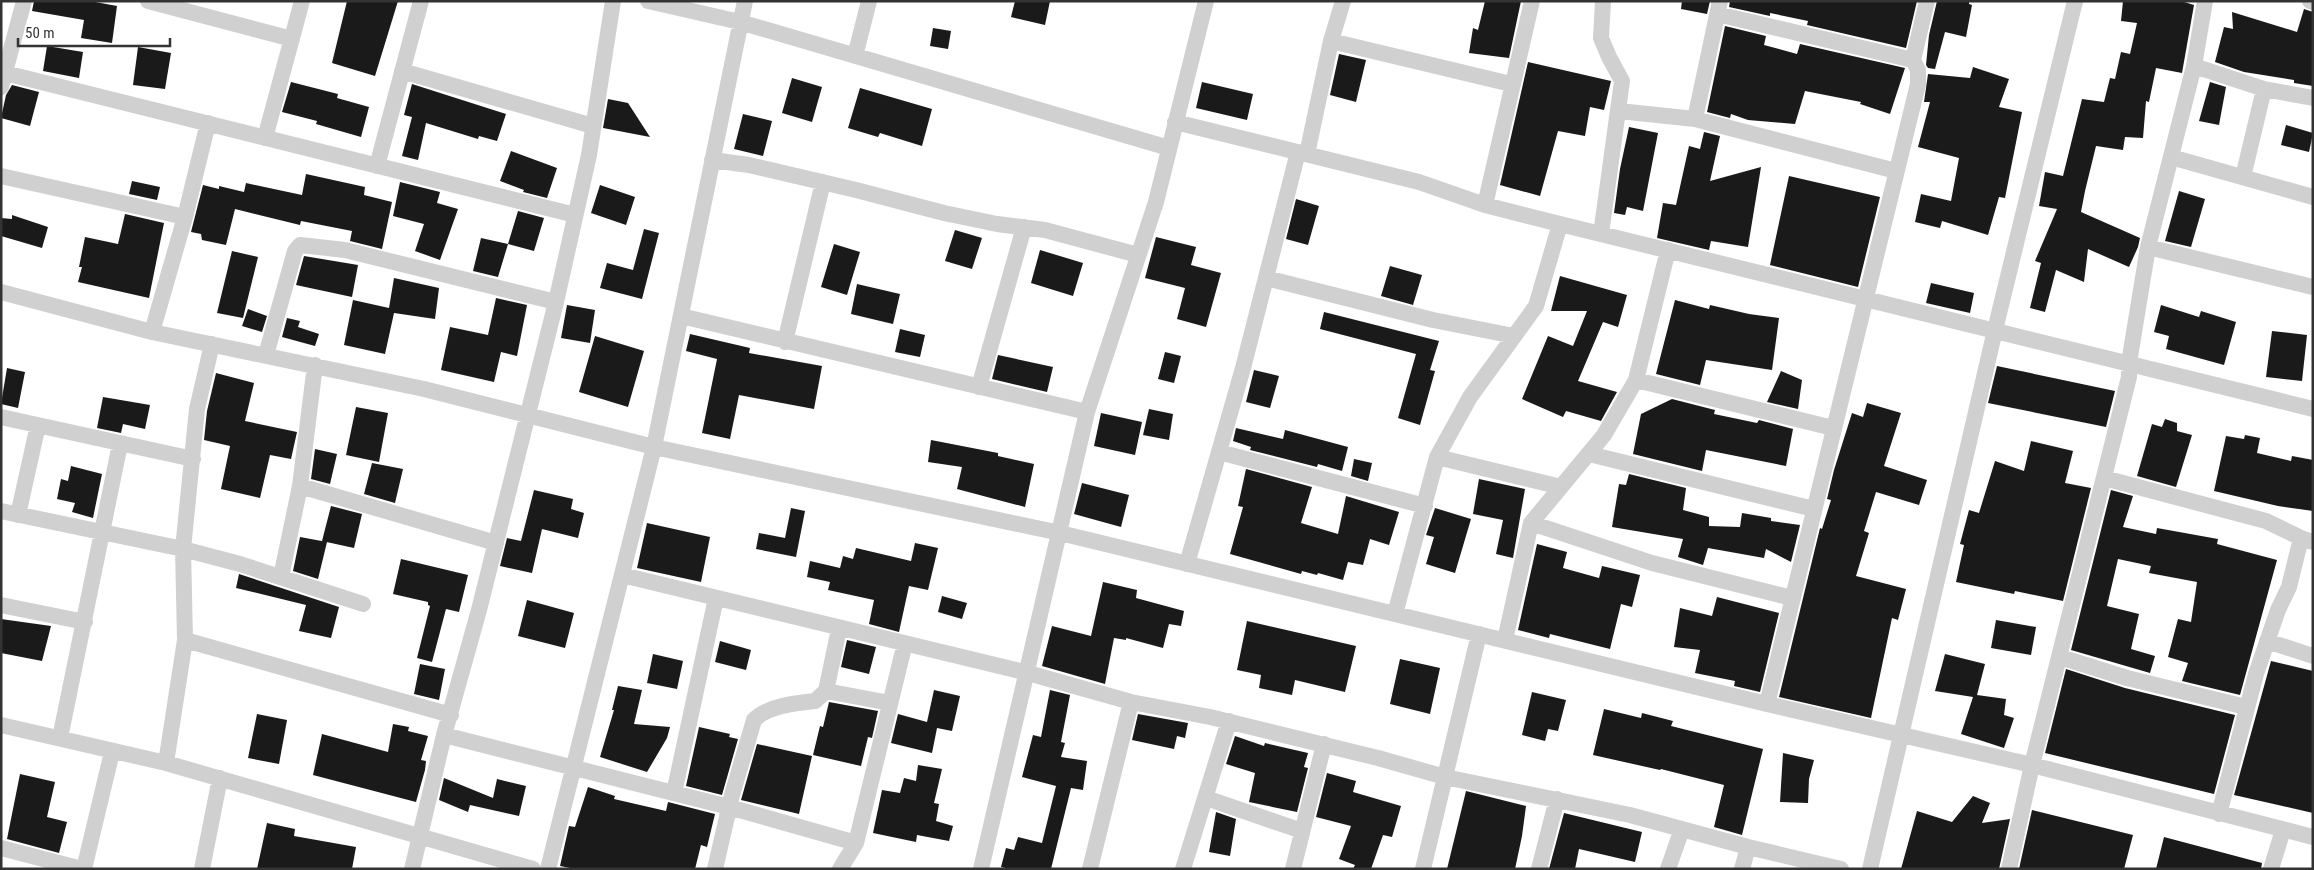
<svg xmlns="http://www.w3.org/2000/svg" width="2314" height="870" font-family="'Roboto Condensed',sans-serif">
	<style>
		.building { fill: #1a1a1a }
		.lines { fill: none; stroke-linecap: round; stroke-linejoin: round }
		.minor { stroke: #d0d0d0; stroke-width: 16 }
	</style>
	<rect width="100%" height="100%" fill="#fff"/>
	<path class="building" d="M34,1H90L117,6L112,43L81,38L84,20L32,11Z
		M347,1H398L375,76L332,63Z
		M1015,1H1050L1045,25L1011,17Z
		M1485,1H1521L1509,58L1469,53L1473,28L1478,30Z
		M1682,1H1710L1707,14L1681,9Z
		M1730,1H1917L1906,48L1807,25L1808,21L1770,13V16L1729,7Z
		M1937,1H1969V4L1972,5L1966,37L1945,32L1935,69L1928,68L1926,65L1929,35Z
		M2123,1H2181L2194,5L2182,73L2156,68L2149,102L2146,101L2143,138L2125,137L2123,150L2096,146L2085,191L2081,212L2140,238L2138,247L2129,267L2088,249L2084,282L2056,270L2045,312L2030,308L2041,263L2035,261L2057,209L2039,206L2045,172L2063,176L2082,99L2104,102L2110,78L2115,79L2121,52L2130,54L2137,23L2121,21Z
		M2304,9L2313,12V86L2294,83V80L2244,72L2215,62L2224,27L2233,29L2232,12L2297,32Z
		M1725,26L1766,36L1764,45L1797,54L1800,44L1905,68L1890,114L1860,104L1861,102L1805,91L1795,124L1748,120L1731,114L1730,118L1707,112Z
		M933,28L951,31L948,49L930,46Z
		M47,46L83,52L79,78L43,71Z
		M138,47L171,53L165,89L133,85Z
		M1339,54L1366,60L1356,102L1330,95Z
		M1528,62L1611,81L1604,110L1590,107L1585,136L1558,131L1540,196L1500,185Z
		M1973,67L2009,79L1999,107L2022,112L2005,198L1999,197L1988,235L1942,221L1940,228L1915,222L1921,194L1951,201L1959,158L1918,147L1930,102H1924L1928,74L1970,78Z
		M792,78L822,87L812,122L782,113Z
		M291,82L338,94L337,98L369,107L361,137L316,124L317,121L282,112Z
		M1202,82L1253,94L1247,120L1196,108Z
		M2210,82L2226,87L2219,125L2199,121Z
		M412,84L506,114L497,141L479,136L478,139L426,123L418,160L402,156L412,117L404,115Z
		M12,85L39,92L30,126L1,118L6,95Z
		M860,88L932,109L922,146L880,133L878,137L848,128Z
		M608,99L628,103L650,137L603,128Z
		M743,114L772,121L763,156L734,149Z
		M2286,125L2313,133L2309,152L2281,145Z
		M1629,127L1658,133L1643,211L1627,207L1625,215L1614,213L1620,169Z
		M1704,132L1720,136L1710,181L1761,167L1748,247L1711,241L1709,250L1657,238L1663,203L1676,205L1689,146L1700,149Z
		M511,151L557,168L547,198L523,192L524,190L500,181Z
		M306,174L365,187L364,195L392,202L382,249L350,241L352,231L301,221L300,225L235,209L226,245L202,240L201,234L191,232L203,185L219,189V186L244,192L246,183L302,195Z
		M1789,176L1880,197L1858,287L1770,265Z
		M132,181L160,187L157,200L129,194Z
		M400,182L440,192L437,203L458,209L440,260L415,251L424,224L393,216Z
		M600,185L635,197L626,225L591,213Z
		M2179,191L2205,199L2191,247L2165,241Z
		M1296,199L1319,206L1308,245L1286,239Z
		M518,211L544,218L534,251L508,244Z
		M125,214L164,223L149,298L78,282L82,267H79L85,237L118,244Z
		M12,215L48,227L42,248L1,236V218L12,219Z
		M644,229L659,233L642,299L600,288L607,263L633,270Z
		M955,230L982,238L972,269L945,261Z
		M1156,237L1196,247L1191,265L1221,273L1206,327L1177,319L1185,288L1145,278Z
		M481,238L508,244L498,277L473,271Z
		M834,244L860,252L847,295L821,287Z
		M1040,250L1083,263L1073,296L1031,283Z
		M232,251L258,257L243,318L217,313Z
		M304,256L358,265L352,297L296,285Z
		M1390,266L1422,275L1413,305L1381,296Z
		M1560,276L1627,295L1618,327L1603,322L1578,381L1617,392L1601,421L1566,411L1563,417L1522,399L1548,336L1573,346L1587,311H1551Z
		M394,278L439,288L435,319L394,313L385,354L344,345L353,300L389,308Z
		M1931,283L1974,293L1970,313L1926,303Z
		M857,284L900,294L893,324L851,314Z
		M496,298L527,305L517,356L501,352L494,382L441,370L450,327L488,335Z
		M1675,300L1709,309L1710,305L1749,314L1779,318L1772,370L1706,360L1700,385L1656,374Z
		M567,305L595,310L590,343L561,338Z
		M2161,305L2199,317L2201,311L2236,322L2224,365L2166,349L2169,336L2154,332Z
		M248,309L267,316L262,332L242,326Z
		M1324,312L1439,341L1430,370L1435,371L1420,425L1398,418L1416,354L1320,329Z
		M287,318L300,321L298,327L319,334L315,346L282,337Z
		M900,329L925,335L920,357L895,352Z
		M2272,331L2307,335L2302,381L2266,377Z
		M690,334L750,348L749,353L822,366L814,409L739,395L730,439L702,433L717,359L686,351Z
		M595,336L644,351L628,407L579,392Z
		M1165,352L1181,356L1174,383L1158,379Z
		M998,355L1053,367L1047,392L992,379Z
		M1997,366L2115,391L2106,427L1988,403Z
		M7,368L25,372L18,408L1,404Z
		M1254,370L1279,376L1270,408L1246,402Z
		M1781,371L1802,380L1798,409L1767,402Z
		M216,373L254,383L245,421L297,432L291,459L270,455L260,498L221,489L230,446L204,440L207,411Z
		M103,397L150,405L145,429L123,424L121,433L97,428Z
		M1672,399L1715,410L1714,414L1757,423L1759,420L1793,429L1786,466L1706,450L1702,471L1633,454L1641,414Z
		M1867,403L1901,413L1884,466L1927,480L1919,505L1876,492L1864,531L1869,533L1856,576L1906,589L1898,620L1892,618L1871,718L1779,697L1820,528L1822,529L1831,500L1827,499L1834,470L1852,413L1863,417Z
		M356,407L388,413L379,462L346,455Z
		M1149,409L1173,414L1169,440L1143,435Z
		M1101,413L1142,422L1135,455L1094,446Z
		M2165,419L2177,423V431L2192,435L2176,487L2137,476L2152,424L2162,427Z
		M1236,428L1283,439L1285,430L1348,447L1342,471L1318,464L1317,467L1250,450L1251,447L1233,441Z
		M2245,435L2260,438L2257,453L2291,461L2292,456L2313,460V511L2278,506L2214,491L2226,436L2244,439Z
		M931,440L998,453V456L1034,464L1025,507L957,489L962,467L928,462Z
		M2031,441L2073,451L2065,483L2091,488L2063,601L2015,591L2014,594L1956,582L1964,545L1960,544L1969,510L1979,513L1995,461L2024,471Z
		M315,449L337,454L330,484L311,479Z
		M1354,459L1372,463L1368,481L1351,476Z
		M372,463L403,469L395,503L364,494Z
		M71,466L102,474L93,518L72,512L75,503L57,499L61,479L68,481Z
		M1246,469L1312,487L1301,523L1338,534L1346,496L1399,512L1389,545L1370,539L1363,565L1348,562L1343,580L1318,573L1317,575L1302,571L1301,574L1230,554L1243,507L1238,506Z
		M1629,474L1686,488L1683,510L1709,517V526L1740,527L1742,513L1771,518V521L1800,525L1791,562L1766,549L1764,558L1708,548L1703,565L1678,557L1683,539L1612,527L1619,484L1626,485Z
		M1479,479L1525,489L1513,558L1496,554L1503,520L1473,514Z
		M1082,483L1129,495L1121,527L1074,514Z
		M534,490L573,499L571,509L584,513L578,538L542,529L532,573L500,566L507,538L521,541Z
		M2111,490L2133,496L2123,527L2156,534L2157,528L2218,539L2217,544L2277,560L2240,695L2182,681L2188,663L2168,657L2178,619L2191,622L2197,582L2149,573L2151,566L2118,559L2107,606L2139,614L2131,649L2155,656L2150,673L2071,650Z
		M331,506L362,514L354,548L322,541Z
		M791,508L805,511L796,557L756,549L759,533L785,538Z
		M1435,508L1471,519L1455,573L1426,564L1434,537L1426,535Z
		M647,523L710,537L701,582L637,568Z
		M300,537L327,542L318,579L293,571Z
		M915,543L938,548L928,590L909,586L899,632L869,624L874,600L828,590L830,582L807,577L810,561L840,568L843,556L853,559L856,548L911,561Z
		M1537,544L1567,552L1563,568L1599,578L1602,566L1640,575L1632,607L1621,604L1610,649L1550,634L1549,638L1518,630Z
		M401,559L468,575L459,612L446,609L432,662L417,658L430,606L428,605V602L393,594Z
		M239,574L339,607L331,638L299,631L306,605L236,588Z
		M1103,582L1137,590L1136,598L1184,611L1181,626L1169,624L1163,648L1126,638V640L1114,638L1105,684L1042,666L1052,626L1091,636Z
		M942,596L967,603L962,619L938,612Z
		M1717,597L1779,613L1760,692L1734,686L1735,681L1695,673L1700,650L1674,647L1680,608L1712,616Z
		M527,600L574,613L565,648L518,636Z
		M1,619L51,626L42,661L1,653Z
		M1996,620L2036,627L2031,655L1991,648Z
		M1247,621L1356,646L1345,692L1295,680L1292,695L1259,688L1261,675L1237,670Z
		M847,640L876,647L869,674L841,667Z
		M720,641L751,650L746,670L715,662Z
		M653,654L683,661L677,689L647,683Z
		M1945,654L1985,664L1977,695L2006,699L2004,715L2014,718L2004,748L1961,734L1973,697L1935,691Z
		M1400,659L1440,668L1430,714L1390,704Z
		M2271,661L2313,671V813L2234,795Z
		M420,664L445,669L439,700L414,694Z
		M2066,669L2125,688L2235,715L2214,794L2045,753Z
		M618,686L642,690L634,724L670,727L667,738L647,772L600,757L614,710H612Z
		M934,690L960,696L952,731L937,728L932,753L891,743L898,714L927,722Z
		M1050,690L1070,695L1061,742L1065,743L1061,757L1087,761L1083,790L1071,788L1051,869H1010L1001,867L1006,848L1014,850L1018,837L1042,843L1056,786L1022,777L1033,735L1041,737Z
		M1532,692L1566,700L1558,731L1548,729L1545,741L1522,735Z
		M829,702L878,711L872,738L868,737L861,766L813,755L820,726L823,727Z
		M1604,709L1641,718L1642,713L1673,721L1671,726L1763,749L1742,835L1714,827L1724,785L1661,769L1660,770L1593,755Z
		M257,714L287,720L279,764L248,758Z
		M1138,714L1188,723L1185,738L1177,736L1174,749L1132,740Z
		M393,724L409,727L408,731L428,736L421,760L426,761L425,770L416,802L313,775L322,734L388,752Z
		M699,727L730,734L729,737L738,739L722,795L686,786Z
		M1235,736L1264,746L1265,743L1308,753L1304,767L1308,768L1297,812L1249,802L1255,773L1226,764Z
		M757,744L812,756L799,814L741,800Z
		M1783,753L1814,760L1809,779L1808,803L1780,802Z
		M918,765L942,769L934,803L939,804L936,821L953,826L949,841L917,835L916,842L873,833L882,790L900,793L904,778L916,781Z
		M1327,773L1356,781L1353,792L1401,806L1392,837L1383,835L1371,869H1353L1355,865L1339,859L1351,826L1316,817Z
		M20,774L55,782L47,817L67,822L59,853L7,839Z
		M444,778L493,798L497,779L526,786L519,816L470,805L468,812L439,800Z
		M588,787L615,796L614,799L666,811L668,802L715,814L707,847L701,845L695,869H575L560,866L569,826L575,827Z
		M1466,791L1526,806L1522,836L1515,869H1447Z
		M1973,796L1990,803L1982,823L2010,819L1999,869H1901L1917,811L1952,822Z
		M2032,810L2133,835L2124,869H2019Z
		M1216,812L1236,819L1230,856L1209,852Z
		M1564,813L1642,832L1635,862L1579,849L1575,869H1549Z
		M267,823L295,829L294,836L356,847L352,869H257Z
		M2164,837L2262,863L2261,869H2156Z"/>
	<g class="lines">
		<path class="minor" d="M148,1L292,39
			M648,1L740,22L1169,148
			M2310,1L2313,2
			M1717,14L1913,60L1918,70V84L1767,704
			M1331,41L1511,84
			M855,56L869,1
			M1913,60L1927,1
			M2194,66L2264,89L2313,98
			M402,71L593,126
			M5,73L575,215
			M1,87L24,1
			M1619,111L1695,119L1896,171
			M1695,119L1720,1
			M1175,122L1419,182L1485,205L1560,224L2313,409
			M265,138L302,1
			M1307,154L1331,41L1343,1
			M2171,157L2313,197
			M712,160L749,165L856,190L944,213L997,224L1045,230L1138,255
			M377,166L421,1
			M1,176L185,217L208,123
			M2243,177L2264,89
			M1485,205L1532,1
			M1601,234L1622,81L1609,57L1601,38L1603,1
			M2148,247L2313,287
			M1266,278L1433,320L1514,336
			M1,292L152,332L424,389L654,447L1060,533L1767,704L2032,765L2313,837
			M681,316L1087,412
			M152,332L185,217
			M785,342L823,182
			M266,355L295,251L300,245L345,250L556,302
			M1636,380L1833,428
			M979,387L1024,227
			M1,417L193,459
			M1219,452L1425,506
			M1589,454L1814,509
			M1437,457L1561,487
			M2104,478L2266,521L2301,538
			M300,486L496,543
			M1,511L183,549L240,564L363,604
			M18,515L38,425
			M1531,523L1652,563L1792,598
			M1187,564L1243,368L1298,152
			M622,575L1028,673L1131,702L1210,717L1378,758L1445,777L1630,815L1748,847L1841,869
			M281,577L300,486L315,365
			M1,605L85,622
			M1395,614L1437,457L1470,397L1536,306L1560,224
			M185,640L451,715
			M1505,640L1531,523L1604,435L1636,380L1668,250
			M2267,641L2313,656
			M2060,657L2127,678L2246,707
			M826,691L890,703
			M1,725L166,763L533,869
			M444,735L729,807L856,843
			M60,738L120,444
			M166,763L185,640L183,549L197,409L212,344
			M674,793L716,598
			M1206,798L1302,831
			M2219,814L2256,674L2278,610L2289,587L2301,538L2313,542
			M1,848L82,869
			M84,869L112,752
			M202,869L220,778
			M412,869L444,735L479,610L556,302L589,155L613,1
			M548,869L654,447L745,1
			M715,869L732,795L754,720C767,706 796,703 815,701L826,691L839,629
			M840,869L856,843L905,643
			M981,869L1087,412L1156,202L1206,1
			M1090,869L1131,702
			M1183,869L1229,721
			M1293,869L1324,744
			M1423,869L1479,634
			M1539,869L1557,799
			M1668,869L1682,829
			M1742,869L1748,847
			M1870,869L1995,330L2075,1
			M2009,869L2032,765L2129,377V363L2148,247L2194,66L2205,1
			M2271,869L2283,830"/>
	</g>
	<rect width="2314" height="870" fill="none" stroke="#333333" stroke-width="5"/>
	<path d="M18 38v8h152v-8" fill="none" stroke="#333333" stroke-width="2.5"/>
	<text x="25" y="38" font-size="15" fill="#333333" stroke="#ffffff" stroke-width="4" paint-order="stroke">50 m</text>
</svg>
